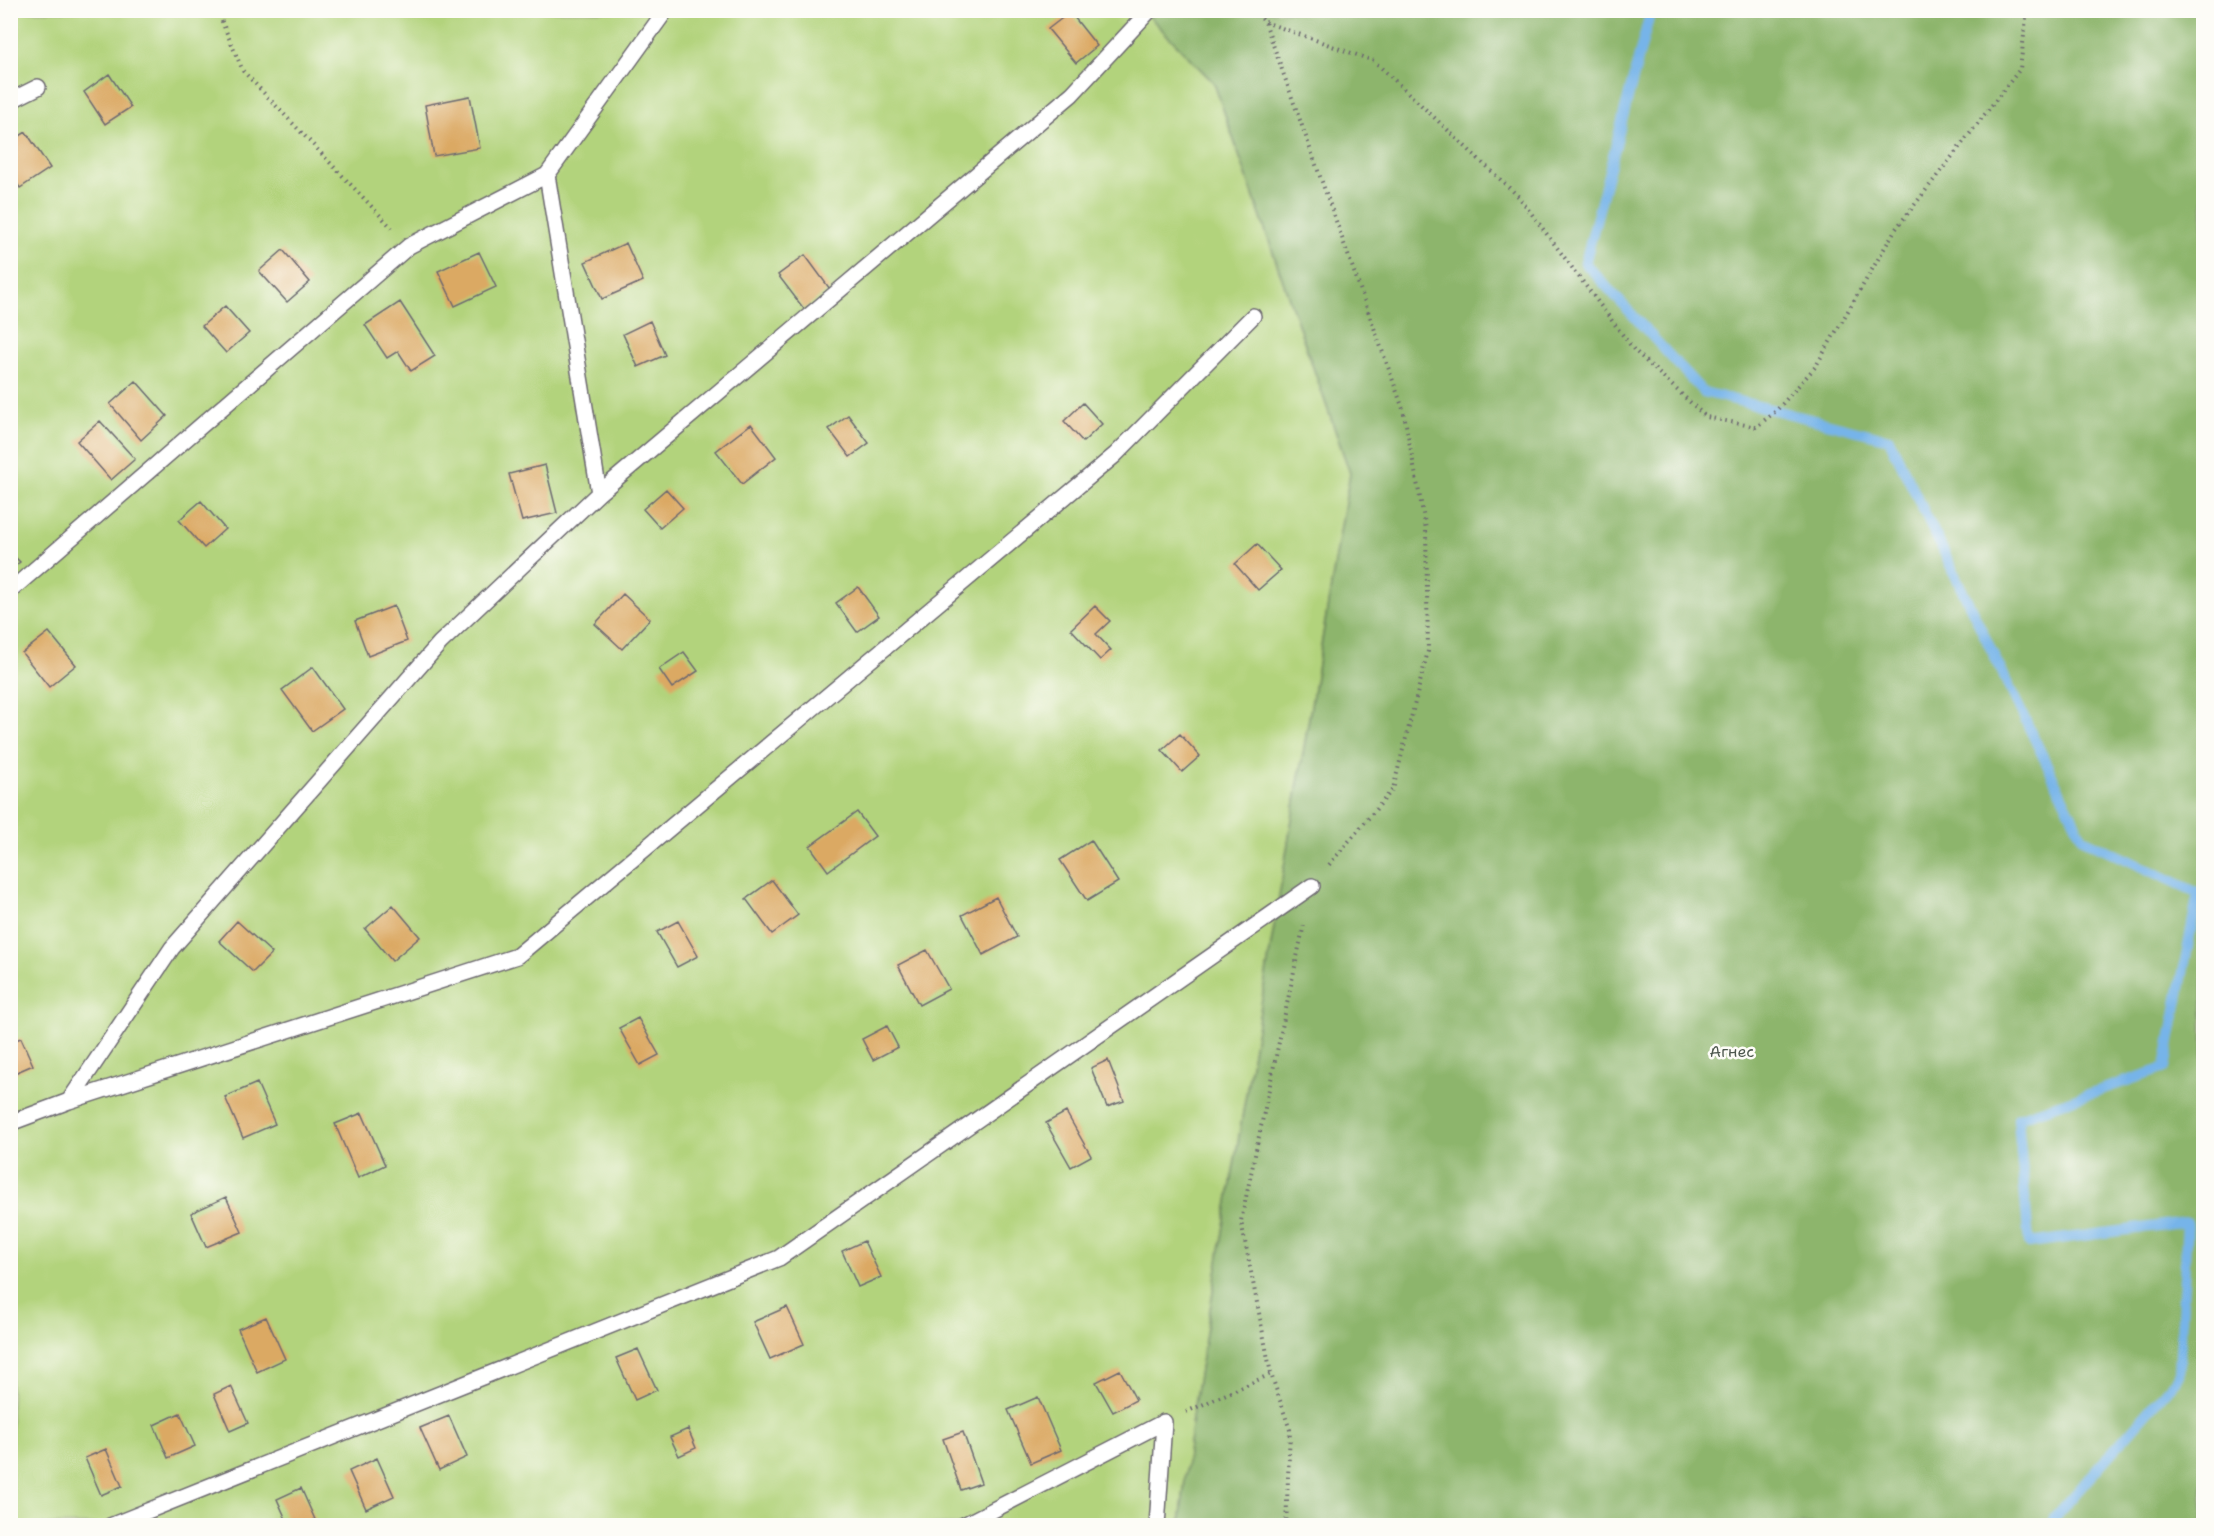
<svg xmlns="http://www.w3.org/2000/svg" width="2214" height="1536" font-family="'Shantell Sans',sans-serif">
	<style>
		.green { fill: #b2d37c; stroke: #6a7a5c; stroke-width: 1.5 }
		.forest { fill: #8db56c; stroke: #586c54; stroke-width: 1.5 }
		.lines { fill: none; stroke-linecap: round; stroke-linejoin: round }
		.stream { stroke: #76b4e9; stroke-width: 10 }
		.building { fill: #dba963 }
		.service-casing { stroke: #6c6870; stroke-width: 18 }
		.path { stroke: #6c6870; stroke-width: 4; stroke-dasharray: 1.5 4.5; stroke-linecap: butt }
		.service { stroke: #fff; stroke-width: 15 }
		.labels { text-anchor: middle; stroke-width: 5; stroke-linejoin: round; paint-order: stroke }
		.park-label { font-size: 16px; fill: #4d574e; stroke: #fdfcf7 }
	</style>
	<rect width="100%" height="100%" fill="#fdfcf7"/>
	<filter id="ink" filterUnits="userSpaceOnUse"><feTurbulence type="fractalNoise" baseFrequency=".0167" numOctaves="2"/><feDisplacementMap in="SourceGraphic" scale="12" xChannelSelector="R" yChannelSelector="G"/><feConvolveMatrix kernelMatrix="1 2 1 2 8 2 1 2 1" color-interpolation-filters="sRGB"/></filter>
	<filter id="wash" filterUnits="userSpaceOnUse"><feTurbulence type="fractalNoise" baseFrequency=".008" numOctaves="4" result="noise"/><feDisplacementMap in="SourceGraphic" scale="24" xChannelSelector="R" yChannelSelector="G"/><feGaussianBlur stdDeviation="1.35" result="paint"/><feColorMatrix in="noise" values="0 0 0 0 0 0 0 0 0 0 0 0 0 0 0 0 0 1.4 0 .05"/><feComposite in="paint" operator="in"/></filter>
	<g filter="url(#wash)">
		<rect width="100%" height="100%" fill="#f4e9d3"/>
		<path class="green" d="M10,11H1144L1214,83L1350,473L1192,1417L1180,1525H11Z"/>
		<path class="forest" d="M1144,11H2203V1525H1180L1192,1417L1350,473L1214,83Z"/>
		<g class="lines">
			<path class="stream" d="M1651,10L1585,263L1703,392L1889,439L2083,839L2198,893L2165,1068L2018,1118L2029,1243L2187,1222L2179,1376L2054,1518L2055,1526"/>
		</g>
		<g id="blocks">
			<path class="building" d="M1070,12L1097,46L1076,63L1048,29Z
				M109,74L131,107L105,124L84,92Z
				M470,96L480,148L434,156L425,105Z
				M26,132L50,168L20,188L10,173V142Z
				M626,243L643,281L602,299L585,262Z
				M283,250L310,282L287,302L259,271Z
				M479,252L496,287L455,306L438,271Z
				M805,255L830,289L804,309L778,275Z
				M400,302L435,356L411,371L398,351L387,358L365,325Z
				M225,306L249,333L226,353L202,326Z
				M650,321L665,355L638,367L623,334Z
				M136,381L167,416L141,440L110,404Z
				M1083,403L1102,424L1083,442L1064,421Z
				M848,415L869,443L850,457L829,429Z
				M100,421L135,459L111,480L77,441Z
				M751,424L776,457L742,484L716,451Z
				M545,465L557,513L522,521L509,474Z
				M666,489L683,508L660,528L643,509Z
				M201,501L225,529L204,548L179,520Z
				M1257,544L1281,570L1258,590L1235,564Z
				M10,552L20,562L10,570Z
				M858,587L879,616L857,632L836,603Z
				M623,594L650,619L622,649L595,624Z
				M394,606L407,641L368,656L355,621Z
				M1095,606L1110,621L1096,634L1111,650L1100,660L1071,629Z
				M49,632L76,665L49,687L22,653Z
				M684,652L698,671L672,688L659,669Z
				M313,667L343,709L312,731L282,690Z
				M1180,734L1200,756L1182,772L1162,750Z
				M857,812L875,836L828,871L810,846Z
				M1091,840L1118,882L1087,901L1060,860Z
				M772,880L798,915L772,934L746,899Z
				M996,897L1017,937L983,955L962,915Z
				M393,905L420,937L392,961L365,929Z
				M237,921L272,953L253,972L219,941Z
				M678,921L698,956L677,967L657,932Z
				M927,950L949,989L919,1005L898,965Z
				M638,1018L659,1055L640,1065L619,1028Z
				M887,1026L898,1047L873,1060L862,1039Z
				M21,1038L33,1065L10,1075V1042Z
				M1108,1060L1124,1101L1107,1107L1091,1068Z
				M257,1083L275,1124L243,1138L225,1097Z
				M1066,1112L1091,1156L1071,1167L1046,1123Z
				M362,1113L385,1165L358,1178L335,1124Z
				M226,1197L242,1232L206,1247L191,1213Z
				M864,1241L881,1277L858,1287L842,1251Z
				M787,1307L804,1344L770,1359L753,1322Z
				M266,1317L285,1359L257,1372L238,1329Z
				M638,1349L657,1390L635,1400L616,1358Z
				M1120,1370L1136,1400L1113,1412L1096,1382Z
				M231,1386L248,1423L230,1431L214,1394Z
				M1038,1397L1061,1450L1031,1463L1008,1410Z
				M180,1413L195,1446L168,1458L154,1425Z
				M449,1416L467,1457L439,1470L420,1428Z
				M688,1429L696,1448L679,1456L670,1437Z
				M963,1432L981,1483L961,1490L943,1439Z
				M106,1449L122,1486L101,1495L85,1458Z
				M377,1458L394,1496L366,1509L349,1471Z
				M301,1488L317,1524L289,1526L277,1499Z"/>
		</g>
	</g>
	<g filter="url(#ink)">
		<use href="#blocks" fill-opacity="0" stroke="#6c6870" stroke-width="1.5"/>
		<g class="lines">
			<defs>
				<path id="service" d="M10,101L38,87
					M547,175L599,493
					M10,591L409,246L547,175L666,10
					M69,1101L172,948L440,643L599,493L1072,94L1150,10
					M10,1123L69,1101L517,956L1115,455L1253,316
					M110,1526L779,1258L1312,886
					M962,1526L1164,1422
					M1157,1526L1164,1422"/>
			</defs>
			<use href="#service" class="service-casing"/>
			<path class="path" d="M217,10L243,71L392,228
				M1253,10L1265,22L1403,409L1426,529L1428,651L1393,789L1328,866
				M1265,22L1374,61L1519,197L1634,350L1706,417L1756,427L1776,411L1816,366L1895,230L2020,69L2027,10
				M1186,1412L1271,1374
				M1286,1526L1290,1430L1271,1374L1241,1221L1304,924"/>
			<use href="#service" class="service"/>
		</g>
	</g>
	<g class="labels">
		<g class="park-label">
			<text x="1732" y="1057">Агнес</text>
		</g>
	</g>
	<rect width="2214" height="1536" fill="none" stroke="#fdfcf7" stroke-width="36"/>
</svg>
